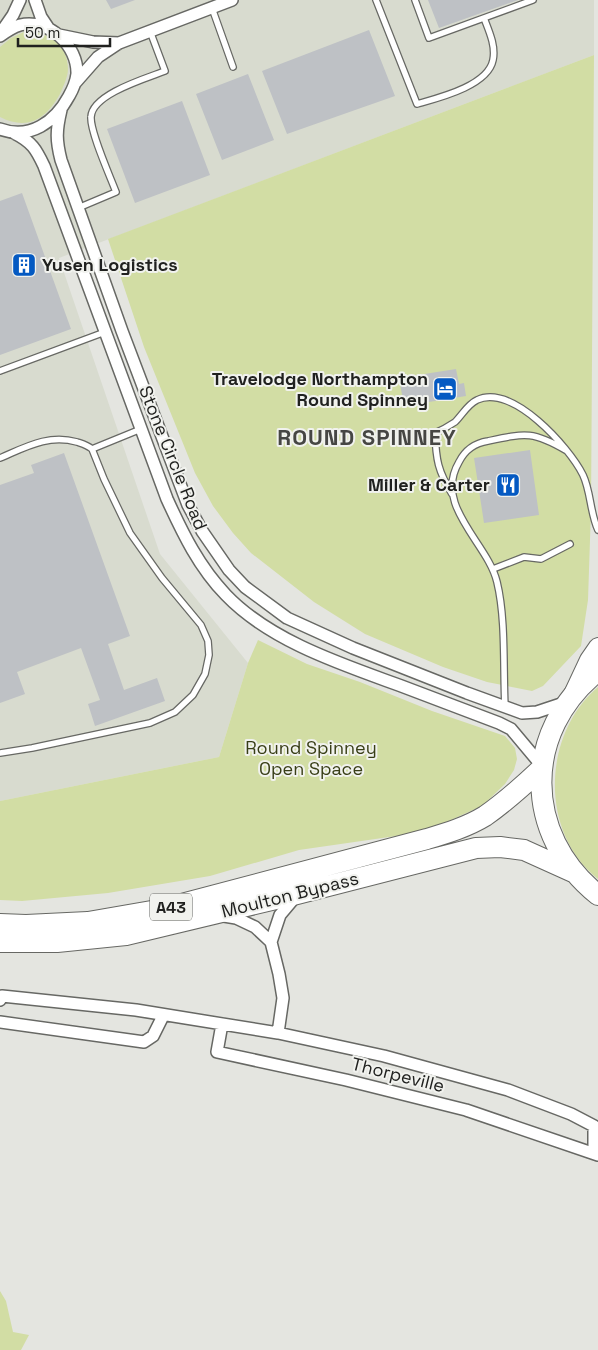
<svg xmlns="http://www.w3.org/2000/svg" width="598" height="1350" font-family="'Space Grotesk',sans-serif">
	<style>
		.built { fill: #d8dbcf }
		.green { fill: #d2dda4 }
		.building { fill: #bec1c5 }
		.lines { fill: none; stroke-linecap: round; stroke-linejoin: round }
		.lane-casing { stroke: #676864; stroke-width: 8 }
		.street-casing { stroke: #676864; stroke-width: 14 }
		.primary-casing { stroke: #676864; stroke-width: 20 }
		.highway-casing { stroke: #676864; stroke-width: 22 }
		.lane { stroke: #fff; stroke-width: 5.5 }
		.street { stroke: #fff; stroke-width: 11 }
		.primary { stroke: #fff; stroke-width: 18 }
		.highway { stroke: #fff; stroke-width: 20 }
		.labels { text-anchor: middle; stroke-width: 4; stroke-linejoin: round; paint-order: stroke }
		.shield { fill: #f1f2ee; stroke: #5f605d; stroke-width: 1 }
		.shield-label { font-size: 16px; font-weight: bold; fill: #20211f }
		.poi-label { font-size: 18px; font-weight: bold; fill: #20211f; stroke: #f1f2ee; text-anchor: end }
		.street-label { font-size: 18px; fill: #20211f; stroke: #f1f2ee }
		.park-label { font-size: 18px; fill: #383e16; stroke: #f1f2ee }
		.district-label { font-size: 22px; font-weight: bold; letter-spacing: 1px; fill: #464643; stroke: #f1f2ee }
	</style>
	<rect width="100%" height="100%" fill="#e4e5e0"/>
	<path class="built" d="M0,0H594V55L59,258L160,554L248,663L219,757L0,801Z"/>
	<path class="green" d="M24,32C46,30 68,44 68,69C68,77 63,87 60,94C46,119 28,131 0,117V47L11,38Z
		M594,55L591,510L588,600L581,646L543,686L532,691L487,682L443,667L365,634L314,602L251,553L233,533L213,506L195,473L144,347L108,239Z
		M258,640L307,664L360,682L432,711L505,736L515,748L517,759L514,770L505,784L482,806L424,832L299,850L210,876L108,893L22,901L0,900V801L219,757L248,663Z
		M598,687V879C539,833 542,734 598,687Z
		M0,1291L6,1301L13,1332L29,1335L21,1350H0Z"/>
	<path class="building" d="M106,0H135L111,9Z
		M428,0H518L439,28Z
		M369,30L395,96L287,134L262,71Z
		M248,74L274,140L222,160L196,94Z
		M182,101L210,175L135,203L107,129Z
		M22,193L71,329L0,355V201Z
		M456,369L459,384L464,383L466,396L404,406L399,378Z
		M530,450L539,515L484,523L474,458Z
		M64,453L130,636L108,644L124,690L157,678L165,701L95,726L88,704L100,700L81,648L17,672L25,694L0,703V485L34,473L31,465Z"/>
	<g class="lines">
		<defs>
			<path id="lane" d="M376,0L417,104C438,98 488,86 493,60C496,46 489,31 484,18
				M415,0L429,38L533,0
				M212,8L233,67
				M78,208L116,192C110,176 90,132 91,117C92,94 147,78 165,71L150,31
				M0,371L105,332
				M92,449L141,429
				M0,458C26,447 48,434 77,442C83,444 87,445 92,449L104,479L130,533L162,578L201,625L208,641L209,655L205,674L193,695L175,712L150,723L32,748L0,753
				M452,494C438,471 436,460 435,433C442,430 449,426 455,422C462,415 468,404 477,400C512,383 569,447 583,475C591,492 590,513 598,530
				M493,569L524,557L541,559L570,544
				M505,707C503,668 506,619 497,582C488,543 433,506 459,462C465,450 475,443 488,441C526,433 533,431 567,451"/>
			<path id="street" d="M35,0L41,17L49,29
				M2,31L13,15L20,0
				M59,35L93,42L119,43
				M0,36C7,31 13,27 20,25C49,18 78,46 77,74C76,82 73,89 69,96C55,122 30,140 0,129
				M76,82L98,57L119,43L232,0
				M61,110C56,131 56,140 61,160L122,331L188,505L202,531L229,570L245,587L287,618L353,648L467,693L522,713L537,712L567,702
				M14,133C32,142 36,149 44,166L167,499C183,534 199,567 226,595C271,642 344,665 404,687C436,699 468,711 499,723L511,729L542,766
				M224,916L236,918L255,927L271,942L279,974L283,998L278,1033
				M271,942L280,915L296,896
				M0,1000L2,996L136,1010L278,1033L384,1056L508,1090L571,1114L594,1126V1153
				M0,1022L144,1042L153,1036L163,1016
				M222,1024L217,1052L346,1080L466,1110L598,1155"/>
			<path id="primary" d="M574,692L589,660L598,647"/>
			<path id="highway" d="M598,671C522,731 523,835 598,895
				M0,924L26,925L88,922L163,909L427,839C447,833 467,827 485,816C505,802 524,785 542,768
				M0,942H57L126,935L297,894L476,848L500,847L524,850L575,873"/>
		</defs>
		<use href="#lane" class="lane-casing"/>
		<use href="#street" class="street-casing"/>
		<use href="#primary" class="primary-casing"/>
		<use href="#highway" class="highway-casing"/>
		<use href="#lane" class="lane"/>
		<use href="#street" class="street"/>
		<use href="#primary" class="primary"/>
		<use href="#highway" class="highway"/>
	</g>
	<defs>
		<symbol id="building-square" viewBox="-11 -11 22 22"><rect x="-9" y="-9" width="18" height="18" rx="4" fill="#0459c2" stroke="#f1f2ee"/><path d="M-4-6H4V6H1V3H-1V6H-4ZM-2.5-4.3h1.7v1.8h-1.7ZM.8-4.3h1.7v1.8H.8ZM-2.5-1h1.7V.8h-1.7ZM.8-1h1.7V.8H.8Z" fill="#fff"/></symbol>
		<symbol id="hotel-square" viewBox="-11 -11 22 22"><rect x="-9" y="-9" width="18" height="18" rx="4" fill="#0459c2" stroke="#f1f2ee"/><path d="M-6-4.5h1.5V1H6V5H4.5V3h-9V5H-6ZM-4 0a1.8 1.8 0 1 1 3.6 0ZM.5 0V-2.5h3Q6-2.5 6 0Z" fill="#fff"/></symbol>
		<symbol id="restaurant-square" viewBox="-11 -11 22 22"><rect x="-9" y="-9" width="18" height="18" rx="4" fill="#0459c2" stroke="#f1f2ee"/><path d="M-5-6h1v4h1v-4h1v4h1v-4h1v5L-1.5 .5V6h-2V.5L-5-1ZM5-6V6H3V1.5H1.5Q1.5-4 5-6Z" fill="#fff"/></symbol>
	</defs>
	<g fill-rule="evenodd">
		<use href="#building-square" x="10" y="251" width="28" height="28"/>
		<use href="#hotel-square" x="431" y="375" width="28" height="28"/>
		<use href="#restaurant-square" x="494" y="471" width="28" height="28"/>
	</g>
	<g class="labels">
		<rect class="shield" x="150" y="893.5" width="42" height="27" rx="4"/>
		<g class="shield-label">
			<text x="171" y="913">A43</text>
		</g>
		<g class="poi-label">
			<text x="42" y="271" text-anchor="start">Yusen Logistics</text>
			<text x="428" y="385">Travelodge Northampton<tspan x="428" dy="21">Round Spinney</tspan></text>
			<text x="490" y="491">Miller &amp; Carter</text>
		</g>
		<g class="street-label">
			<text transform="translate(173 458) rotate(68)" y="6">Stone Circle Road</text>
			<text transform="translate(290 895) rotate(-14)" y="6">Moulton Bypass</text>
			<text transform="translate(398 1075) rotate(14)" y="6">Thorpeville</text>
		</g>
		<g class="park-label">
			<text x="311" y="754">Round Spinney<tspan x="311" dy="21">Open Space</tspan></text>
		</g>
		<g class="district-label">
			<text x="367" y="445">ROUND SPINNEY</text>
		</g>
	</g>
	<path d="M18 38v8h92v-8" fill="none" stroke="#20211f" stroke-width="2.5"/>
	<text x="25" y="38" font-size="15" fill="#20211f" stroke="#f1f2ee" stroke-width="4" paint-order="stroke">50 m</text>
</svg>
